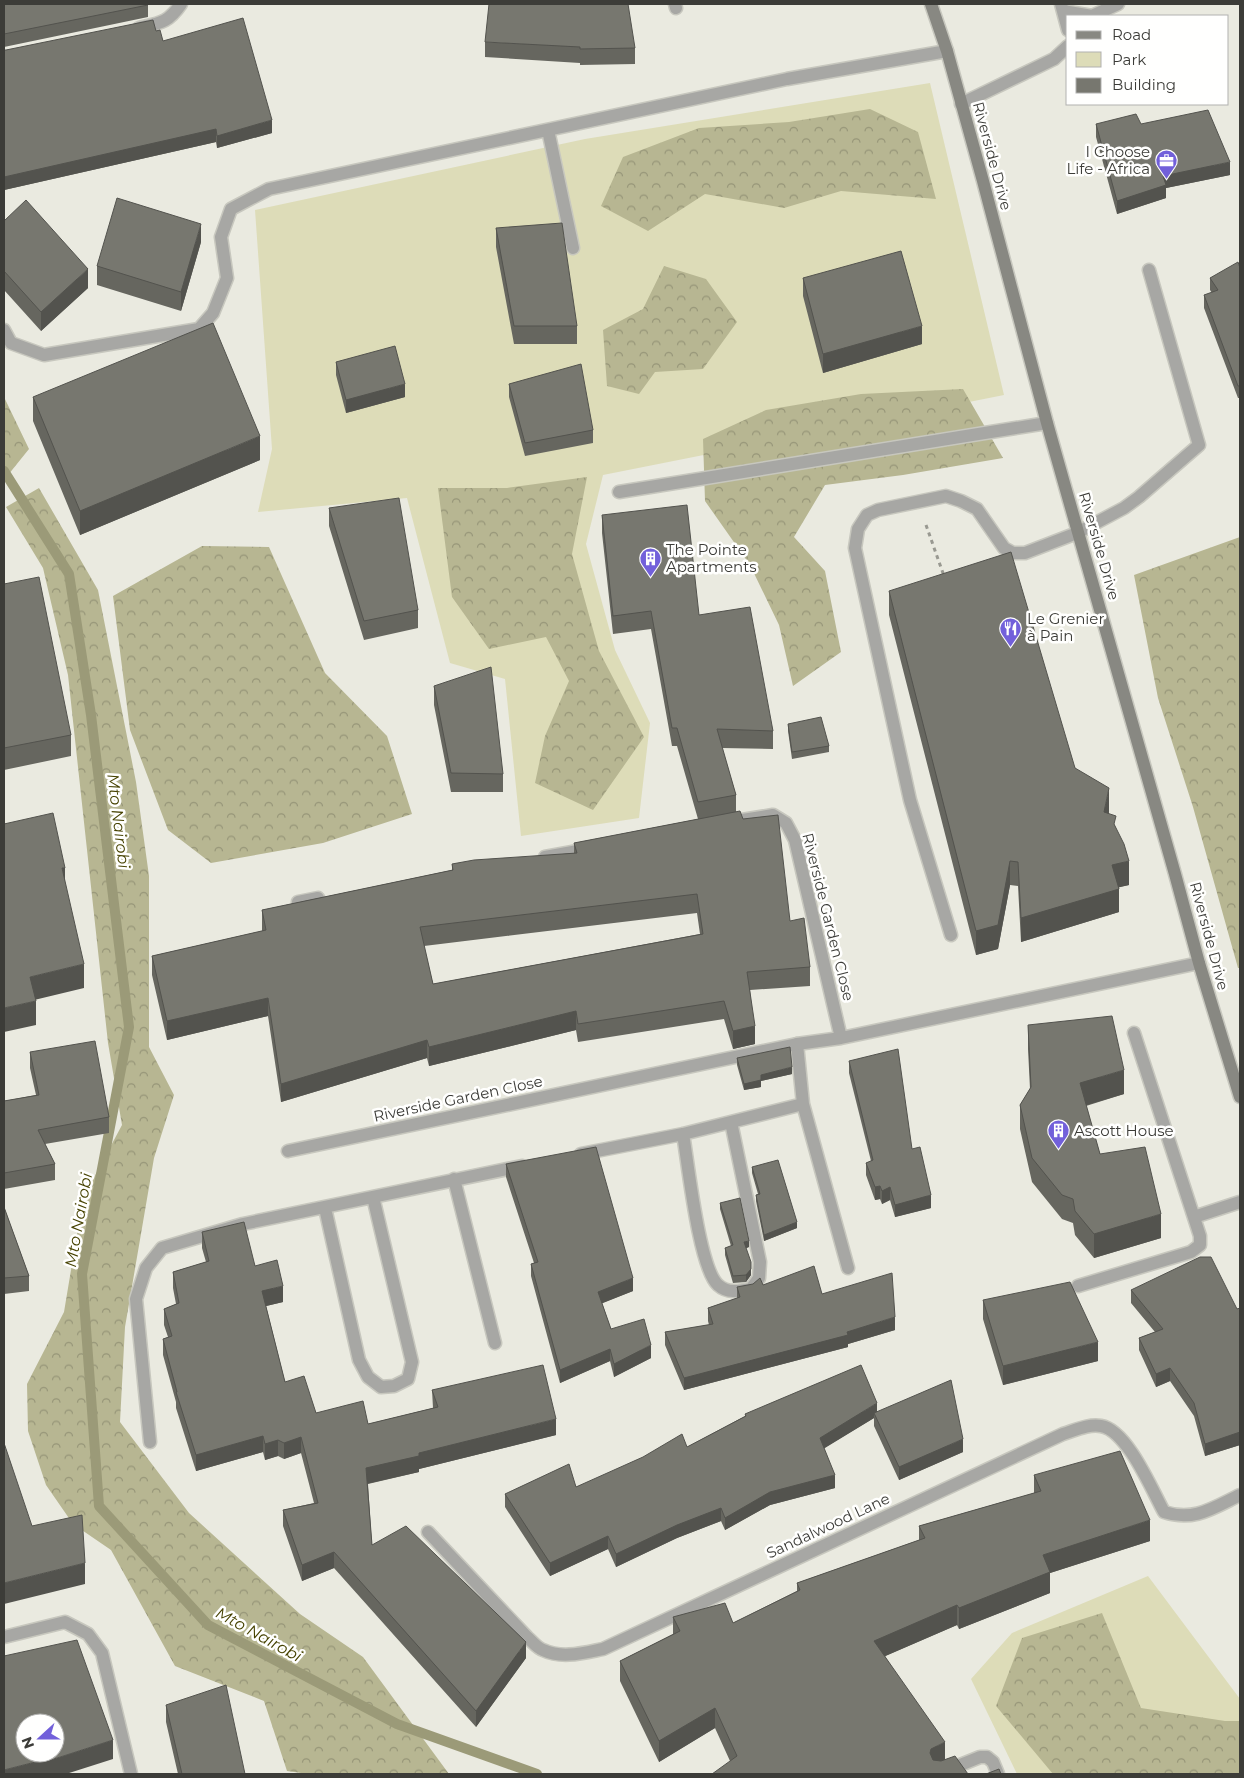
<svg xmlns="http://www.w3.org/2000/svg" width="1244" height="1778" font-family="Montserrat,sans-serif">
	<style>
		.green { fill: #dddcb8 }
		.forest { fill: url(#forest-crowns) }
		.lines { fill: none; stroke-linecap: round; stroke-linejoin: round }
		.stream { stroke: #9b9a78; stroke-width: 10 }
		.lane-casing { stroke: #c7c7be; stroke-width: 15 }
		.street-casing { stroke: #c7c7be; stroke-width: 15 }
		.secondary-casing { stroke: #c7c7be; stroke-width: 15 }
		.path { stroke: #999991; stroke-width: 3; stroke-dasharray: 4 4; stroke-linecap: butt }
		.lane { stroke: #a7a7a4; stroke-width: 12 }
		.street { stroke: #a7a7a4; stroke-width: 12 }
		.secondary { stroke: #888882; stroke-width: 12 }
		.wall { fill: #66665f; fill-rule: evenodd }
		.shaded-wall { fill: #53534e }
		.building { fill: #77776f; stroke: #53534e; fill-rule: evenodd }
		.labels { text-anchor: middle; stroke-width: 5; stroke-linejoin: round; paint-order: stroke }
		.poi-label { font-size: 15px; fill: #3c3c38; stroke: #fffffe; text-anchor: start }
		.street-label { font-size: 15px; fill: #3c3c38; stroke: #fffffe }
		.water-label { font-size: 16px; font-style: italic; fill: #464201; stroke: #fffffe }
	</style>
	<defs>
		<pattern id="forest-crowns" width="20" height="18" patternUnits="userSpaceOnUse" patternTransform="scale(1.25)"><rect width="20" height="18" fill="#b7b692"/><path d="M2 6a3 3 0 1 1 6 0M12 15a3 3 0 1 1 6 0" fill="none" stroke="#969578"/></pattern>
	</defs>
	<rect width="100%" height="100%" fill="#eaeae0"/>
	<path class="green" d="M930,83L1004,395L603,475L586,544L615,650L650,723L639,818L521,836L505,679L450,663L407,498L258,512L272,449L255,210L585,139Z
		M1148,1576L1240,1699V1774H1017L971,1679L1012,1633Z"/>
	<path class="forest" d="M870,109L918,132L936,199L841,191L784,208L705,194L648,231L601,206L623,157L699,128L789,122Z
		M664,266L706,279L737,322L703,369L655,372L639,394L607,386L603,330L643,309Z
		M963,389L1003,458L903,475L825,485L794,537L825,571L841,652L793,686L779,625L750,565L705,501L703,439L766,410L861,394Z
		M4,397L29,449L4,480Z
		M587,477L572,554L599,651L644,737L593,810L535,783L545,736L569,681L546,637L489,649L452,597L438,488H507Z
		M39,488L98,590L136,782L149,876V1047L174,1095L154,1158L125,1327L120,1422L189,1513L300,1614L363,1657L449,1774H308L287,1771L264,1701L175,1666L111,1550L73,1524L46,1485L28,1431L27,1384L64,1312L83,1198L122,1125L108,1043L68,675L43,568L6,507Z
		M1240,537V968H1238L1193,807L1158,698L1134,575Z
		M202,546L269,547L325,673L387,736L412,814L323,843L211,863L168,830L130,730L113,596Z
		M1102,1613L1141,1708L1225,1721H1240V1774H1053L996,1706L1022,1638Z"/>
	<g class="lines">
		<path class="stream" d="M4,471L69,574L91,715L129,1027L82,1274L99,1506L208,1625L397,1724L537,1774"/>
		<defs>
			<path id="lane" d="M675,4L676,8
				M1061,4L1068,30
				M1063,11L1092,16L1118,4
				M139,28C160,23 168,23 181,4
				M961,104L1054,59L1068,46
				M548,130L573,248
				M4,330L11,343L44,355L199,329L213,313L227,278L221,237L231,209L269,189L787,79L947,51
				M619,492L1047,423
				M951,935L910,800L855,548L858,529L867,515L878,510L946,496L961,501L977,509L1004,548L1013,553H1025L1077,533L1124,508L1139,497L1199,445L1149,270
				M803,1104L848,1268
				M683,1134C688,1163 699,1268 718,1285C728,1294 740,1291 751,1289L759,1278L760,1262L731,1122
				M581,1154L683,1134L803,1104L797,1044
				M454,1179L495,1343
				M325,1208L359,1360L368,1377L381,1387L394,1386L408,1379L412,1362L373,1197
				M1194,1217L1240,1202
				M1078,1286L1191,1252L1200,1245V1236L1134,1033
				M150,1442L136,1299L146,1268L162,1248L243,1224L522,1166
				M4,1637L65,1622L88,1634L102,1653L131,1774"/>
			<path id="street" d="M736,821L773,815L786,823L795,840L841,1038
				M545,857L589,849
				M298,902L318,898
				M288,1151L797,1044L841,1038L1199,963
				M428,1532L527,1637C532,1641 537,1648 543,1650C562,1659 583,1653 603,1649L1063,1434C1076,1430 1088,1424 1101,1426C1127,1430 1152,1490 1164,1512C1194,1522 1213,1508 1240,1495
				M938,1774L980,1757H987L993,1762L998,1774"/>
			<path id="secondary" d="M931,4L947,51L983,181L1047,423L1175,874L1199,963L1240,1097"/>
		</defs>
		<use href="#lane" class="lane-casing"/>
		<use href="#street" class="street-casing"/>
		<use href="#secondary" class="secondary-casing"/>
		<path class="path" d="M926,525L944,576"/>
		<use href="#lane" class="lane"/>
		<use href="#street" class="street"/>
		<use href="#secondary" class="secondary"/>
	</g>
	<path class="wall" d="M4,4L148,5V17L4,47Z
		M156,31L163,41L272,133L217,148L216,142L4,190V50H6Z
		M485,42L635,48V64L580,65V63L485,57Z
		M1096,124H1141L1230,175L1166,188V198L1117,214L1096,137Z
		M4,221L88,288L41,331L4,290Z
		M496,228L577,326V344H514L496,247Z
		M201,242L181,311L97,285V266Z
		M1240,268V398H1238L1204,308V295L1212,293L1210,290V278Z
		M803,278L922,344L823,373L803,296Z
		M336,362L405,397L346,413L336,375Z
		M509,384L593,430V443L525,456L509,397Z
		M33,397L260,460L80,535L33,421Z
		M329,508L418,610V628L364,640L329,526Z
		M602,515L699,615L773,731V749L722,748L736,795V812L743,819L790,921L810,967V986L750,990L755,1044L733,1049L724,1019L578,1042L576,1030L429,1066L427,1058L281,1102L268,1016L167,1040L152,975V956L262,931V910L452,870V864L574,853V843L698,819L677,746H672L651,629L613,634L602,533ZM697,913L700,934L433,984L424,946Z
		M4,584L71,735V756L4,770Z
		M889,591L1075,768L1109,811V814L1116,828L1129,885L1119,887V912L1021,942L1018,886L1010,885L998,949L976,955L889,615Z
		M434,686L503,774V792H451L434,705Z
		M788,724L829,746V752L792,759L788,731Z
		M1028,1025L1124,1094L1086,1106L1100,1154L1161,1238L1094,1258L1075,1235L1073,1223L1062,1219L1032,1182L1020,1129V1105L1030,1089L1028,1049Z
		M30,1052L109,1117V1133L45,1144L55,1164V1180L4,1189V1101L36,1095L30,1068Z
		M737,1058L792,1074L761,1081V1087L744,1090L737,1065Z
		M849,1061L912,1149L931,1208L895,1217L890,1200L882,1204L880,1199L875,1200L866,1175V1163L871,1161L849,1073Z
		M506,1164L633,1291L602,1303L611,1329L651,1358L614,1377L610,1361L560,1383L531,1276V1264L534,1263L506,1177Z
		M752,1167L797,1228L764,1241L756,1201V1195L758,1194L752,1173Z
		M720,1203L749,1247L746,1248L751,1275L746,1282L733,1283L725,1255V1248L731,1246L720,1209Z
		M4,1207L29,1276V1291L4,1294Z
		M202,1232L255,1266L283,1302L266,1306L285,1382L316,1413L368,1424L433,1408L432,1390L556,1435L419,1469V1472L368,1484L372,1545L526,1658L476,1727L334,1568L302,1581L283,1526V1510L314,1503L301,1453L284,1459L278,1456L265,1460L263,1452L196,1471L176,1408V1402L163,1355V1339L168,1337L164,1325V1309L176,1304L173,1288V1272L206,1262L202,1248Z
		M763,1285L822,1294L895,1330L848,1344V1347L684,1390L665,1345V1332L709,1325L708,1321V1308L737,1298V1287Z
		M1131,1290L1237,1309L1240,1308V1445L1205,1456L1194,1416L1170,1381L1156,1387L1139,1350V1338L1155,1332L1131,1303Z
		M983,1300L1098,1361L1003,1385L983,1319Z
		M877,1411L963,1452L899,1480L874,1426V1418L824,1448L835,1488L770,1505L725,1530L721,1521L677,1538L616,1567L608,1549L550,1576L505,1507V1494L576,1487L687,1447L745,1416V1414Z
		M1034,1475L1150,1541L1050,1573V1593L959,1629L957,1625L885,1656L945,1759L968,1774L730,1761L715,1728L659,1762L620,1681V1661L673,1634V1617L733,1623L797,1591V1583L919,1540V1526L1034,1493Z
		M166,1705L245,1774H178L166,1722Z"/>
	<path class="shaded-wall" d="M272,120V133L217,148V136Z
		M216,129V142L4,190V177Z
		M1230,162V175L1166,188V198L1117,214V201L1163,176Z
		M201,224V242L181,311V292Z
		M88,269V288L41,331V312Z
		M922,326V344L823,373V354Z
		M405,384V397L346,413V400Z
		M260,436V460L80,535V511Z
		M1109,788V811L1104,836V812Z
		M1010,861V885L998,949L976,955V931Z
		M1129,861V885L1112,889V865Z
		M62,868H65V892Z
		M1119,889V912L1021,942V918Z
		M84,964V988L30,1001V977Z
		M268,998V1016L167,1040V1021Z
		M36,1001V1025L4,1032V1008Z
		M576,1011V1030L429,1066V1047Z
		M755,1026V1044L733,1049V1031Z
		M427,1040V1058L281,1102V1084Z
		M792,1067V1074L761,1081V1087L744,1090V1084L761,1075Z
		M1124,1070V1094L1080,1107V1083Z
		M880,1186V1199L875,1200V1187Z
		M890,1187V1200L882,1204V1191Z
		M931,1195V1208L895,1217V1205Z
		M1161,1214V1238L1094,1258V1234Z
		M797,1222V1228L764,1241V1235Z
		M749,1241V1247L744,1249V1242Z
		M751,1262V1275L746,1282V1275Z
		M633,1278V1291L598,1305V1292Z
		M283,1286V1302L262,1307V1291Z
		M895,1317V1330L848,1344V1347L684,1390V1378L847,1332Z
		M1098,1342V1361L1003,1385V1366Z
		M651,1345V1358L614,1377V1364Z
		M610,1349V1361L560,1383V1370Z
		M1170,1368V1381L1156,1387V1374Z
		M877,1403V1416L874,1413V1418L820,1451V1438Z
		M556,1419V1435L419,1469V1472L366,1484V1468L419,1453Z
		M1240,1432V1445L1205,1456V1444Z
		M263,1436V1452L196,1471V1455Z
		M301,1437V1453L284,1459V1443Z
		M963,1439V1452L899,1480V1467Z
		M278,1440V1456L265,1460V1444Z
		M835,1475V1488L770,1505L725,1530V1518L770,1492Z
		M721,1508V1521L677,1538L616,1567V1554L677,1525Z
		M1150,1520V1541L1050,1573V1593L959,1629V1608L1043,1555Z
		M608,1536V1549L550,1576V1563Z
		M334,1552V1568L302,1581V1565Z
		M85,1563V1584L4,1604V1583Z
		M957,1605V1625L874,1661V1641Z
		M526,1642V1658L476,1727V1711Z
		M715,1708V1728L659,1762V1741Z
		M113,1740V1759L66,1774H51V1760Z
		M945,1742V1762L931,1769L930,1753L931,1749Z
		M51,1758V1774H4V1770Z"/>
	<path class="building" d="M4,4H148V5L4,34Z
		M489,4H628L635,48L580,49V47L485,42Z
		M243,18L272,120L217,136L216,129L4,177V50H6L153,20L156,31L160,30L163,41Z
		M1208,110L1230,162L1163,176L1166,185L1117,201L1096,124L1136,114L1141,124Z
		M117,198L201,224L181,292L97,266Z
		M26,200L88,269L41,312L4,271V221Z
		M562,223L577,326H514L496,228Z
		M901,251L922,326L823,354L803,278Z
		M1238,262L1240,268V386H1238L1204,295L1218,290L1210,278Z
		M213,323L260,436L80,511L33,397Z
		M395,346L405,384L346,400L336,362Z
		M581,364L593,430L525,443L509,384Z
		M399,498L418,610L364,621L329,508Z
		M687,505L699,615L750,607L773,731L717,729L736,795L698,802L677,728H672L651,611L613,616L602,515Z
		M1011,552L1075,768L1109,788L1104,812L1116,816L1114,824L1124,844L1129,861L1112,865L1119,889L1021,918L1018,862L1010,861L998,925L976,931L889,591Z
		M39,577L71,735L4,748V584Z
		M491,667L503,774L451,773L434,686Z
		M821,717L829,746L792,752L788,724Z
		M740,811L743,819L778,815L790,921L804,918L810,967L747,972L755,1026L733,1031L724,1001L578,1024L576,1011L429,1047L427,1040L281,1084L268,998L167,1021L152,956L266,930L262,910L453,870L452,864L474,860L577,853L574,843ZM697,894L703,934L433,984L420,927Z
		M53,813L65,868H62L84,964L30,977L36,1001L4,1008V824Z
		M1112,1016L1124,1070L1080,1083L1100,1154L1145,1147L1161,1214L1094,1234L1075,1211L1073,1199L1062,1195L1032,1158L1020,1105L1031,1087L1028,1025Z
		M95,1041L109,1117L38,1130L55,1164L4,1173V1101L39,1095L30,1052Z
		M790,1047L792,1067L761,1075V1080L744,1084L737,1058Z
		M898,1049L912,1149L920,1147L931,1195L895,1205L890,1187L882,1191L880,1186L875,1187L866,1163L873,1160L849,1061Z
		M596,1147L633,1278L598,1292L611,1329L644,1319L651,1345L614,1364L610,1349L560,1370L531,1264L538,1262L506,1164Z
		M778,1160L797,1222L764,1235L756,1195L760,1194L752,1167Z
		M740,1198L749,1241L744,1242L751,1262V1269L746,1275L733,1276L725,1248L733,1245L720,1203Z
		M4,1207L29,1276L4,1278Z
		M244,1222L255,1266L277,1260L283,1286L262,1291L285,1382L304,1376L316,1413L363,1401L368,1424L438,1407L432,1390L543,1365L556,1419L419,1453V1456L366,1468L372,1545L406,1526L526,1642L476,1711L334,1552L302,1565L283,1510L318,1503L301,1437L284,1443L278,1440L265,1444L263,1436L196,1455L176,1392H177L163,1339L172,1336L164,1309L179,1303L173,1272L209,1261L202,1232Z
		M1200,1257H1211L1237,1309L1240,1308V1432L1205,1444L1194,1403L1170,1368L1156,1374L1139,1338L1163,1329L1131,1290Z
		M814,1266L822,1294L892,1273L895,1317L847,1332L848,1335L684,1378L665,1332L713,1324L708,1308L740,1297L737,1287L753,1284L760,1278L763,1285Z
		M1070,1282L1098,1342L1003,1366L983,1300Z
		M861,1365L877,1403L820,1438L835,1475L770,1492L725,1518L721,1508L677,1525L616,1554L608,1536L550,1563L505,1494L569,1464L576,1487L643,1457L682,1434L687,1447L746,1416L745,1414Z
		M951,1380L963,1439L899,1467L874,1413Z
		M4,1443L32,1526L82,1515L85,1563L4,1583Z
		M1120,1451L1150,1520L1043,1555L1050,1572L959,1608L957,1605L874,1641L945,1742L931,1749L930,1753L933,1760L941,1761L955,1756L968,1774H712L737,1756L715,1708L659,1741L620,1661L680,1631L673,1617L725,1603L733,1623L800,1590L797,1583L925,1538L919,1526L1041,1491L1034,1475Z
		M77,1640L113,1740L51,1760V1758L4,1770V1656ZM25,1723H55V1753H25Z
		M226,1685L245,1774H182L166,1705Z
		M999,1769L1001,1774H986Z"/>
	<defs>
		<symbol id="office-pin" viewBox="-11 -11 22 30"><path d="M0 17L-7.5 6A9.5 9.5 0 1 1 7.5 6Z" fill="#7260da" stroke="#fffffe"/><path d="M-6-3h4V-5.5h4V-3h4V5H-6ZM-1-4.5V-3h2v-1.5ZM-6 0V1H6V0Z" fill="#fff"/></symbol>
		<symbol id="building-pin" viewBox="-11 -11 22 30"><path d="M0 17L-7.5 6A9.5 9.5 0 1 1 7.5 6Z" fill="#7260da" stroke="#fffffe"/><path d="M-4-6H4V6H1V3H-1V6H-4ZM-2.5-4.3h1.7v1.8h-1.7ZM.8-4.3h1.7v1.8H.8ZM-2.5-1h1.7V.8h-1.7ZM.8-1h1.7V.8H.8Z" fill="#fff"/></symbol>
		<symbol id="restaurant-pin" viewBox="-11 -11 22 30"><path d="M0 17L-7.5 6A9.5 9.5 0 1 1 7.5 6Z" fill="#7260da" stroke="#fffffe"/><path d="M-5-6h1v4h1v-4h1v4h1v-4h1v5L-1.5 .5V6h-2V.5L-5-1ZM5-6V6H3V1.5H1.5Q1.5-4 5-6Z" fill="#fff"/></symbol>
	</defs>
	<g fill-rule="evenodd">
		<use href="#office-pin" x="1154" y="148" width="25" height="34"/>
		<use href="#building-pin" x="638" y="546" width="25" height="34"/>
		<use href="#restaurant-pin" x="998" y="616" width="25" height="34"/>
		<use href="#building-pin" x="1046" y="1118" width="25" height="34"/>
	</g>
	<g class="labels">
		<g class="poi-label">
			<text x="1150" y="157" text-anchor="end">I Choose<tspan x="1150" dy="17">Life - Africa</tspan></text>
			<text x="666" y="555">The Pointe<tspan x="666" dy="17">Apartments</tspan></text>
			<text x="1027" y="624">Le Grenier<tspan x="1027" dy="17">à Pain</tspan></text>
			<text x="1074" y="1136">Ascott House</text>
		</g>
		<g class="street-label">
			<text transform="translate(992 156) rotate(75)" y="5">Riverside Drive</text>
			<text transform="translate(1099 546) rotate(74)" y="5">Riverside Drive</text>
			<text transform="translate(828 917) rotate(76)" y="5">Riverside Garden Close</text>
			<text transform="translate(1209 936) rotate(75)" y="5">Riverside Drive</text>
			<text transform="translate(458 1099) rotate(-12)" y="5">Riverside Garden Close</text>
			<text transform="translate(828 1526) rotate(-25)" y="5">Sandalwood Lane</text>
		</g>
		<g class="water-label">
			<text transform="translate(119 821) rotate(83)" y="6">Mto Nairobi</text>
			<text transform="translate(78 1220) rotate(-80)" y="6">Mto Nairobi</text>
			<text transform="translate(259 1634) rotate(29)" y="6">Mto Nairobi</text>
		</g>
	</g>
	<rect width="1244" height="1778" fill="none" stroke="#3c3c38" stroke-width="10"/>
	<rect x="1066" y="15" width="162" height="90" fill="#fffffe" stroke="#b1b1af"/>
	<rect x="1076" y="31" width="25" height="8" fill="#888882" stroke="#b1b1af"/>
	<text x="1112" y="40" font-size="15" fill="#3c3c38">Road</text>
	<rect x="1076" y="52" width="25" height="15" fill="#dddcb8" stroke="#b1b1af"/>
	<text x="1112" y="65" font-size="15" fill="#3c3c38">Park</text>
	<rect x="1076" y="78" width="25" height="15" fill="#77776f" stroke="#b1b1af"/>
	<text x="1112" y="90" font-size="15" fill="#3c3c38">Building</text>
	<g transform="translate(40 1738) rotate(249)"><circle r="24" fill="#fffffe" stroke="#b1b1af"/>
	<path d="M0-4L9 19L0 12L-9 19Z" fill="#7260da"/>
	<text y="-8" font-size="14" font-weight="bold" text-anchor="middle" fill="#3c3c38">N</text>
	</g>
</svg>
